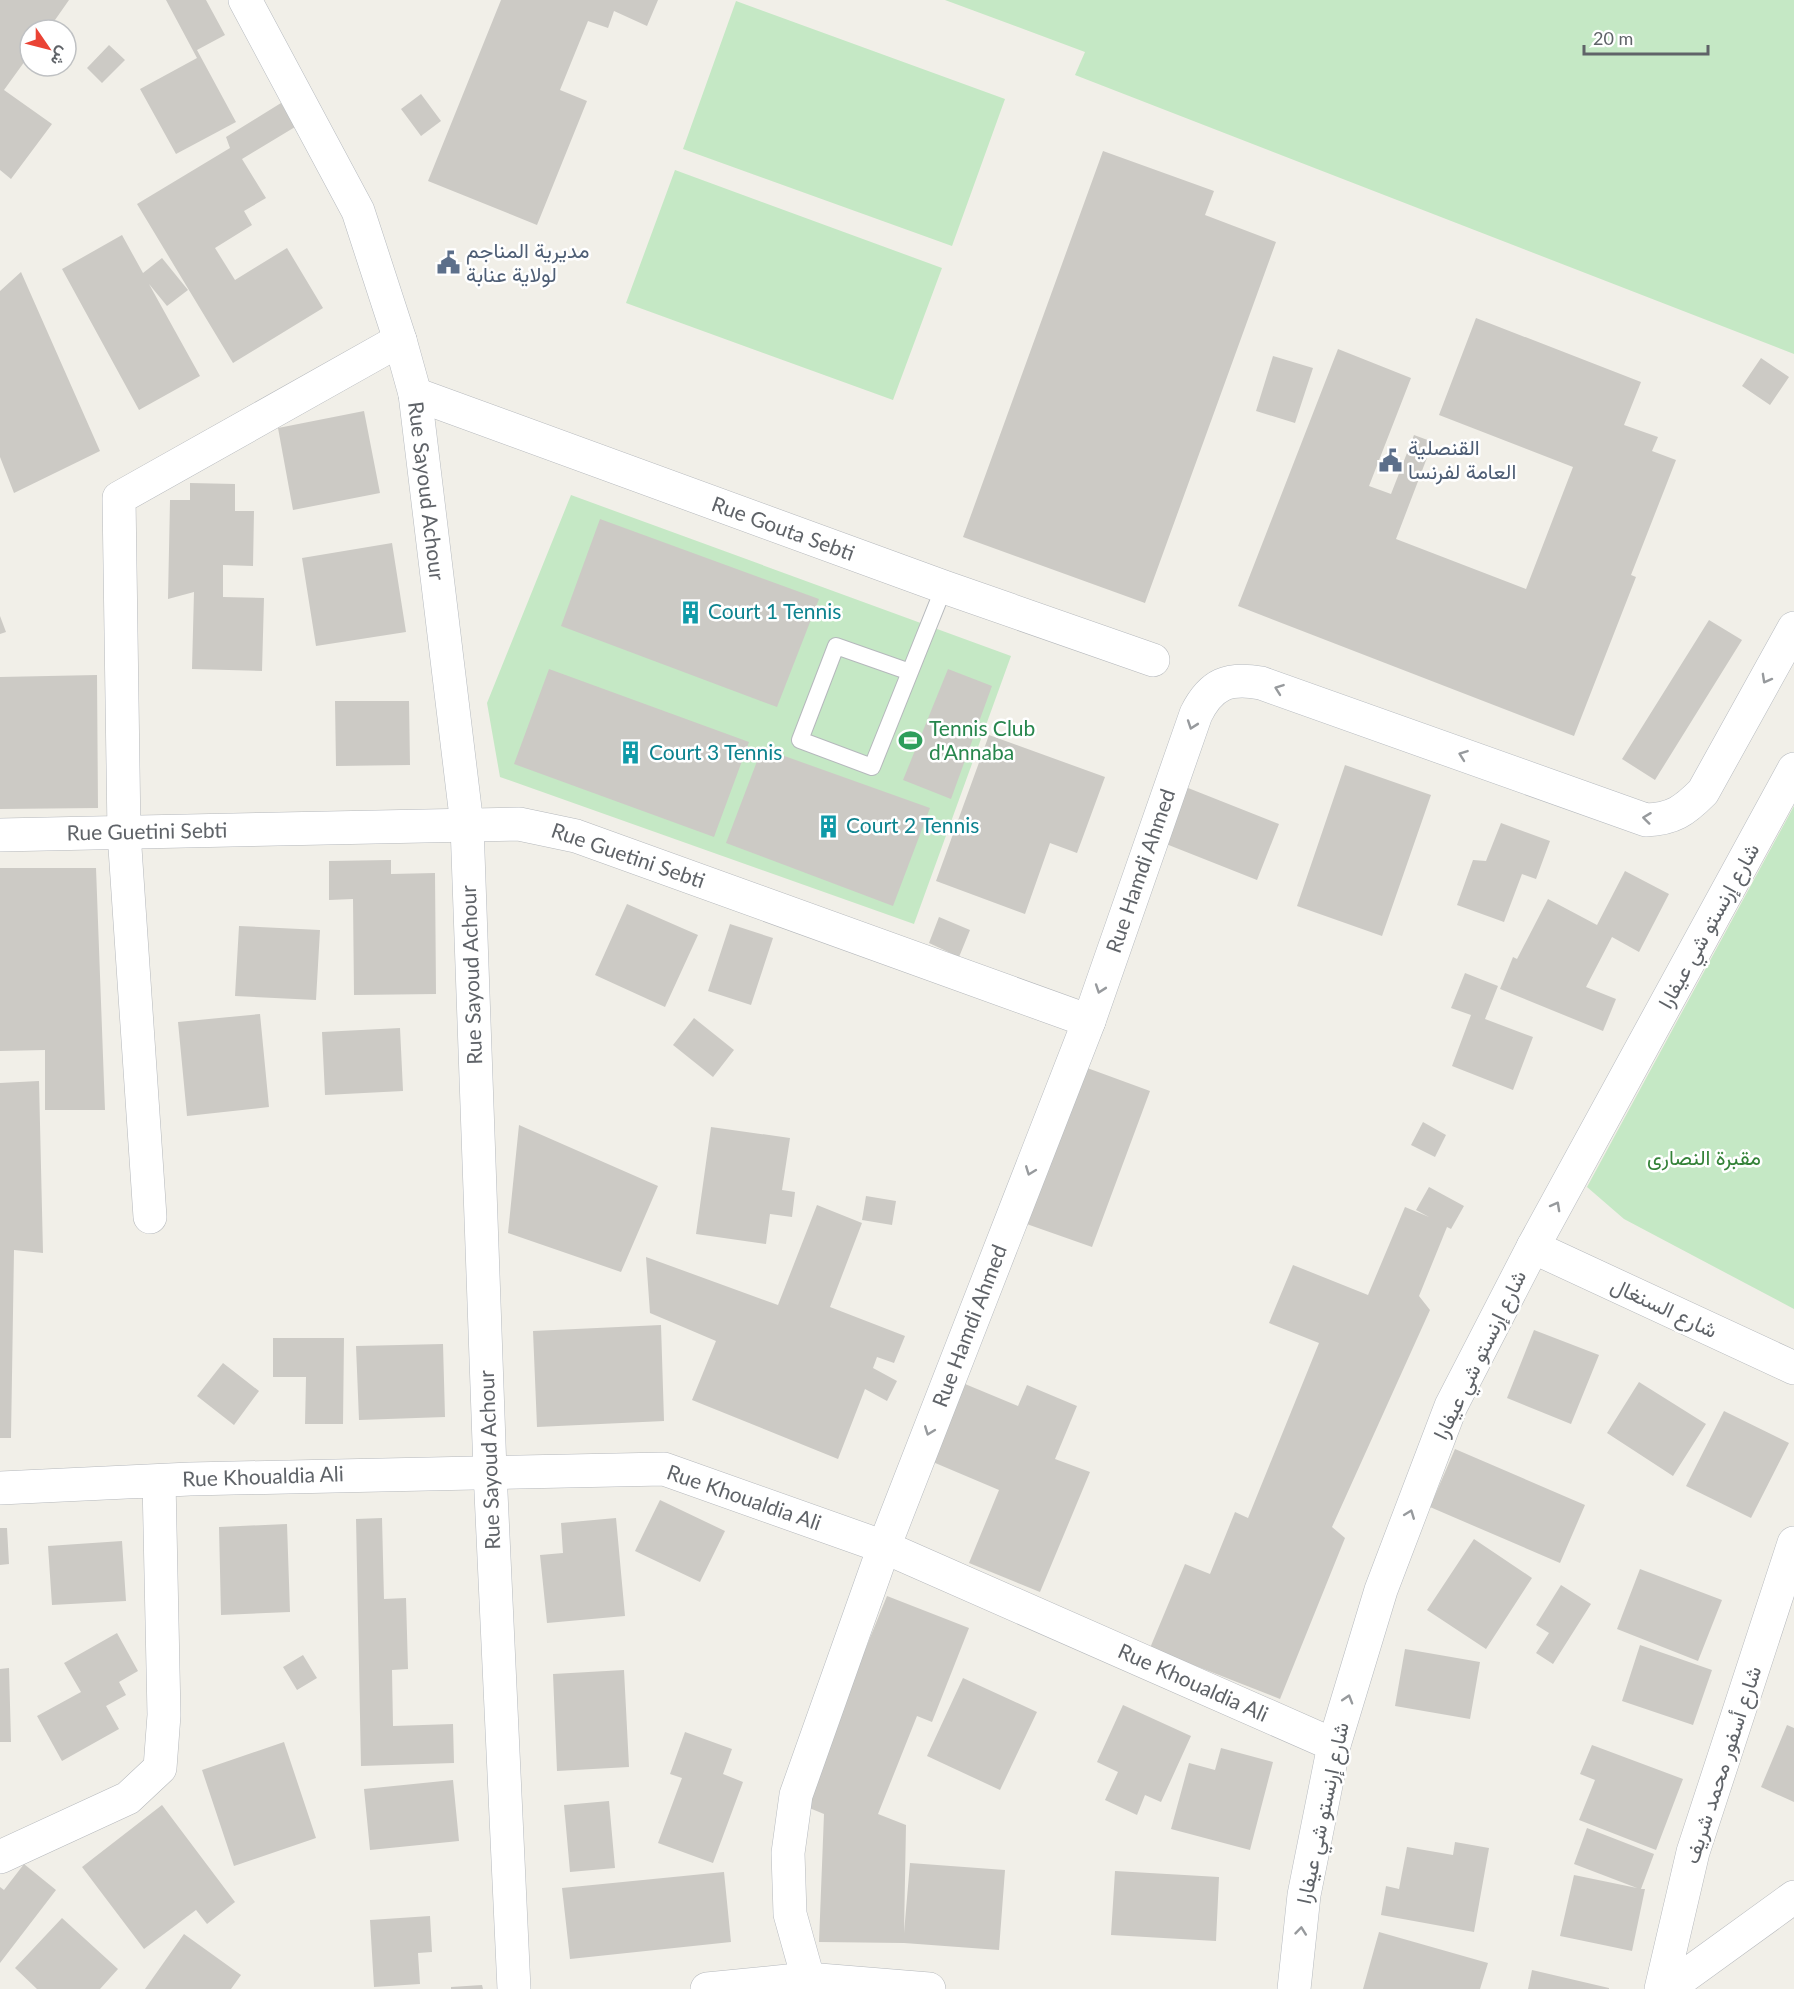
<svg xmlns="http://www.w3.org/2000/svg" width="1794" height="1989" font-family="Lato,Vazirmatn,sans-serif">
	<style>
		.green { fill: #c5e8c5 }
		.building { fill: #cccac5 }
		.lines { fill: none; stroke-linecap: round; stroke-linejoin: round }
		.service-casing { stroke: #b5b8bc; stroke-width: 18 }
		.minor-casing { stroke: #b5b8bc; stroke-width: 34 }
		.secondary-casing { stroke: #b6babf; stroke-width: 34 }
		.service { stroke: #fff; stroke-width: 16 }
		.minor { stroke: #fff; stroke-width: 33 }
		.secondary { stroke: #fff; stroke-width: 33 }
		.oneway { stroke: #979a9d }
		.labels { text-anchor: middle; stroke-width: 5; stroke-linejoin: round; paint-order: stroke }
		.service-label { font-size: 21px; fill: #4e5e75; stroke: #fff; text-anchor: start }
		.street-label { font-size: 21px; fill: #5f6368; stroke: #fff }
		.culture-label { font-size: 21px; fill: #0d838f; stroke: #fff; text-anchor: start }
		.leisure-label { font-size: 21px; fill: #27864d; stroke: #fff; text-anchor: start }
		.park-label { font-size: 21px; fill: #348238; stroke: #fff }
	</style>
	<rect width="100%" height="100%" fill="#f1efe8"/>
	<path class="green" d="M945,0H1794V354L1075,75L1085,52Z
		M736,1L1005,99L952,246L683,149Z
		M675,170L942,268L893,400L626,303Z
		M571,495L1011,656L914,924L500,777L487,703Z
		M1794,806V1309L1624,1219L1587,1187Z"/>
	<path class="building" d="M0,0H69L48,30H30V54L4,90L52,124L11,179L0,170Z
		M166,0H206L225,35L197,50L236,122L176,154L140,89L197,58Z
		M501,0H658L647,26L614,11L608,28L588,21L560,90L587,101L537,225L428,181Z
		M109,45L125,60L102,83L87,68Z
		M421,94L441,121L421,136L401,109Z
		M281,103L295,127L242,159L266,198L244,211L252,225L215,248L235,280L287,248L323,308L233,363L137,204L230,148L226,137Z
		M1103,151L1214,191L1205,215L1276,242L1145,603L963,537Z
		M122,235L143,273L162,258L188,290L167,306L149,284L200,376L139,410L62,269Z
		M21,272L100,451L14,493L0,457V291Z
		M1476,318L1641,382L1624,425L1658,437L1652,451L1676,460L1631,575L1636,577L1574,736L1238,606L1338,349L1411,378L1369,486L1391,494L1414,435L1433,442L1396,539L1526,589L1573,467L1439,415Z
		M1273,356L1313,368L1295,423L1256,411Z
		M1761,358L1789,377L1770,405L1742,386Z
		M364,411L380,493L293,510L278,428Z
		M190,483L235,484V511H254L253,566L223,565V597L264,598L262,671L192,669L194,592L168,599L170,500H190Z
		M600,519L819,599L777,707L561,626Z
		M392,543L406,632L316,646L302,558Z
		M0,616L6,632L0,634Z
		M1709,620L1742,640L1655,780L1622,759Z
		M549,669L749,742L714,837L514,764Z
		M948,669L992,686L951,799L903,780Z
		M97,675L98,808L0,809V677Z
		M335,701H409L410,765L336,766Z
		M989,735L1105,777L1077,853L1050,843L1025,914L936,881Z
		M762,748L930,808L893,906L726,843Z
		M1345,765L1431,795L1382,936L1297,906Z
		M1178,784L1279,824L1257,880L1156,840Z
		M1501,823L1550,841L1536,879L1522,874L1504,922L1457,905L1473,860L1486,861Z
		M391,860V874L435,873L436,994L354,995L353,899L329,900V861Z
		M0,868H96L105,1110H45V1050L0,1051Z
		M1625,871L1669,894L1639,952L1612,937L1586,987L1616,999L1603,1031L1500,989L1513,957L1517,959L1548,899L1597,925Z
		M627,904L698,935L665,1007L595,975Z
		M939,917L970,930L959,957L929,943Z
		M730,924L773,938L751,1005L708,991Z
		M239,926L320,930L316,1000L235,996Z
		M1465,973L1498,986L1485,1019L1533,1037L1513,1090L1452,1066L1471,1015L1451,1008Z
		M260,1014L269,1107L187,1116L178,1022Z
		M694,1018L734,1050L713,1077L673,1045Z
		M400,1028L403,1091L325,1095L322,1032Z
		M1079,1065L1150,1091L1092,1247L1021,1222Z
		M39,1081L43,1253L14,1250L11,1438H0V1083Z
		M1423,1122L1446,1135L1435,1157L1411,1145Z
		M519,1125L658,1186L621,1272L508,1233Z
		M711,1127L790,1138L782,1190L795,1192L792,1217L770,1214L766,1244L696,1234Z
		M1429,1187L1464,1206L1451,1229L1447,1227L1419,1296L1430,1310L1332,1527L1345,1538L1280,1699L1150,1648L1185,1564L1210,1574L1235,1512L1248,1518L1319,1343L1269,1323L1293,1265L1368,1295L1405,1207L1429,1217L1416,1210Z
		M866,1196L896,1201L892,1225L862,1220Z
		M817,1205L862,1223L830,1307L905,1336L894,1363L877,1357L873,1368L897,1381L887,1401L865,1389L838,1459L692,1400L716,1341L650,1313L646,1257L778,1305Z
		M661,1325L664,1421L537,1427L533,1331Z
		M1534,1330L1599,1355L1571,1424L1507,1398Z
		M273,1338H344L343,1424H305L306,1377H273Z
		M443,1344L445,1417L359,1420L356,1346Z
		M223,1363L259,1391L234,1425L197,1396Z
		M953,1379L1018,1406L1027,1385L1077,1406L1055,1459L1090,1472L1040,1592L969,1563L999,1490L921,1457Z
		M1639,1382L1706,1424L1673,1476L1607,1433Z
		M1724,1411L1789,1443L1751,1518L1686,1486Z
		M1455,1449L1585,1505L1560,1563L1430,1507Z
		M660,1500L725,1531L700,1582L635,1551Z
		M382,1518L384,1599L406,1598L408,1669L392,1670L393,1726L453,1724L454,1763L361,1766L356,1519Z
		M616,1518L625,1616L547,1623L540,1555L563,1553L561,1523Z
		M287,1524L290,1612L221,1615L219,1527Z
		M0,1528H7L9,1564L0,1565Z
		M1474,1539L1532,1578L1486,1649L1427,1610Z
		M122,1541L126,1601L52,1605L48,1546Z
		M1640,1569L1722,1600L1698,1661L1617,1629Z
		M1561,1585L1591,1604L1553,1664L1536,1653L1549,1633L1536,1625Z
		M887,1596L969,1628L932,1722L917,1716L878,1814L906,1825L904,1933L910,1863L1005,1870L999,1950L904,1943L819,1942L824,1814L802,1805Z
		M117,1633L138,1671L119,1682L126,1695L106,1706L119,1729L62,1761L37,1716L81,1692L64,1663Z
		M1640,1645L1712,1670L1693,1725L1622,1701Z
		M1405,1649L1480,1662L1470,1719L1395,1706Z
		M303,1655L317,1678L297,1690L283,1667Z
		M9,1668L11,1742H0V1669Z
		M624,1670L629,1767L557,1771L553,1674Z
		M963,1678L1037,1712L1000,1790L927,1756Z
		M1123,1705L1191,1736L1161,1802L1145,1795L1137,1815L1105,1800L1118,1772L1097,1762Z
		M1787,1725L1794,1728V1802L1761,1787Z
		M685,1732L732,1749L723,1774L743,1782L713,1863L658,1843L682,1778L670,1774Z
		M284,1742L316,1838L234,1866L202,1770Z
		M1592,1745L1683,1779L1656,1850L1579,1820L1595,1780L1580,1774Z
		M1221,1748L1273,1762L1250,1850L1171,1829L1189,1763L1215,1770Z
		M453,1780L459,1841L370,1850L364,1789Z
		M609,1801L615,1868L570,1872L564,1805Z
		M162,1805L235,1902L207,1924L196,1910L144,1949L82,1867Z
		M1587,1828L1654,1854L1641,1889H1645L1632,1951L1560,1936L1574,1875L1637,1888L1574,1864Z
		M1455,1842L1489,1848L1474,1932L1381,1915L1386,1886L1399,1889L1407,1847L1453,1855Z
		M24,1864L56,1890L0,1963V1887L4,1890Z
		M1115,1871L1219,1877L1216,1941L1111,1935Z
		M724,1872L731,1942L570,1959L562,1888Z
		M430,1916L432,1952L418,1953L420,1984L374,1987L370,1920Z
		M62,1918L118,1969L100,1989H37L15,1968Z
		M1379,1932L1488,1963L1480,1989H1363Z
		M184,1934L241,1975L231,1989H145Z
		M1532,1970L1609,1988V1989H1528Z
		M482,1985L483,1989H451V1987Z"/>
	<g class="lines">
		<defs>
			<path id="service" d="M910,672L836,646L800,740L872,767L944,587"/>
			<path id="minor" d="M415,394L944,587L1153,660
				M0,835L519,824L576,836L1089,1021
				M150,1217L124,833L119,498L400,340
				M1533,1247L1794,1368
				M0,1488L190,1479L664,1469L884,1547L1334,1745
				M0,1857L128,1798L160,1768L164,1715L159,1481
				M707,1989L807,1979L929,1989
				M1661,1989L1693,1852L1794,1543
				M1667,1989L1794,1897"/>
			<path id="secondary" d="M245,0L358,211L400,340L415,394L467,825L490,1471L514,1989
				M811,1989L790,1914L788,1853L796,1795L884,1547L1089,1021L1196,714C1211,684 1228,677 1261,683L1646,820C1673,819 1684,811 1703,792L1794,628
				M1294,1989L1304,1895L1334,1745L1381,1590L1451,1406L1533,1247L1794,769"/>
		</defs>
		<use href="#service" class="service-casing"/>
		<use href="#minor" class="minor-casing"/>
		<use href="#secondary" class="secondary-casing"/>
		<use href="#service" class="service"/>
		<use href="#minor" class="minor"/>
		<use href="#secondary" class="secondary"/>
	</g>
	<defs><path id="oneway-chevron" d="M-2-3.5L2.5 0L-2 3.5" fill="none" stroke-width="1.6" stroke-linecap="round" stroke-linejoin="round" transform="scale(1.5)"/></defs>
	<g class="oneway">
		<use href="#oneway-chevron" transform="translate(1766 679) rotate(119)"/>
		<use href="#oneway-chevron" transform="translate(1279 689) rotate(-160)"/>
		<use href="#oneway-chevron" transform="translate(1192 725) rotate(109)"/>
		<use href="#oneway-chevron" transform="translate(1463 755) rotate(-160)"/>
		<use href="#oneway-chevron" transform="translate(1647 818) rotate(-173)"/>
		<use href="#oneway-chevron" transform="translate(1100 989) rotate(109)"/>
		<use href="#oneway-chevron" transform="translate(1030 1171) rotate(111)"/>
		<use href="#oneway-chevron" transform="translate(1556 1206) rotate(-61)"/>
		<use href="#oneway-chevron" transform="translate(929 1431) rotate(111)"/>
		<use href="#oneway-chevron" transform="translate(1410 1514) rotate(-69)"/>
		<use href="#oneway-chevron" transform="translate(1348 1699) rotate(-73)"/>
		<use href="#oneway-chevron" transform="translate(1301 1931) rotate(-84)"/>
	</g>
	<defs>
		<symbol id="civic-bare" viewBox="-9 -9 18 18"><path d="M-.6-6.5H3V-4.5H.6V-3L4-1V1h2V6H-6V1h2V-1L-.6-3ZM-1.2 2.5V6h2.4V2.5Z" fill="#5c6f8a" stroke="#fff" stroke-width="2.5" paint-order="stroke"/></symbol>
		<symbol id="building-bare" viewBox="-9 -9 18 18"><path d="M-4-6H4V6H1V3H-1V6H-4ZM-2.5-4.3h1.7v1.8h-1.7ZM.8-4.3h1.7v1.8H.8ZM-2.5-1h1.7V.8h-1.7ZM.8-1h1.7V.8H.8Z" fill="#0f9aa8" stroke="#fff" stroke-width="2.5" paint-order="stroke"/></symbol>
		<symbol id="stadium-bare" viewBox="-9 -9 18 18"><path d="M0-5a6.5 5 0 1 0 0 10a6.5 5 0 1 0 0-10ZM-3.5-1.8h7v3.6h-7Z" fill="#2e9e5b" stroke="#fff" stroke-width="2.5" paint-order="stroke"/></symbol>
	</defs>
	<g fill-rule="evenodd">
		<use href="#civic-bare" x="432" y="246" width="33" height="33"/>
		<use href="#civic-bare" x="1374" y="444" width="33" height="33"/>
		<use href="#building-bare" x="674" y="596" width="33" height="33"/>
		<use href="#stadium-bare" x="894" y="724" width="33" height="33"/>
		<use href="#building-bare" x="614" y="736" width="33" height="33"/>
		<use href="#building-bare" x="812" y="810" width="33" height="33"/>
	</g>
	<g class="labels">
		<g class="service-label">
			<text x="466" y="258">مديرية المناجم<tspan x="466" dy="24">لولاية عنابة</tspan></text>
			<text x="1408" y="455">القنصلية<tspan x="1408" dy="24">العامة لفرنسا</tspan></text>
		</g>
		<g class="street-label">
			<text transform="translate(426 491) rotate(83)" y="7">Rue Sayoud Achour</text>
			<text transform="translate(783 529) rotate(20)" y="7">Rue Gouta Sebti</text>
			<text transform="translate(147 832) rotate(-1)" y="7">Rue Guetini Sebti</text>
			<text transform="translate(628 856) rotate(19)" y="7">Rue Guetini Sebti</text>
			<text transform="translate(1141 871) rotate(-71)" y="7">Rue Hamdi Ahmed</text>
			<text transform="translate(1709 926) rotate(-61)" y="7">شارع إرنستو شي عيفارا</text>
			<text transform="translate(472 975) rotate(-92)" y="7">Rue Sayoud Achour</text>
			<text transform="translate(1664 1308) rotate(25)" y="7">شارع السنغال</text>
			<text transform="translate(970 1326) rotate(-69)" y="7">Rue Hamdi Ahmed</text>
			<text transform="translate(1480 1355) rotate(-64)" y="7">شارع إرنستو شي عيفارا</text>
			<text transform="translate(490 1460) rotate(-92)" y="7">Rue Sayoud Achour</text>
			<text transform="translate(263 1477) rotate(-2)" y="7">Rue Khoualdia Ali</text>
			<text transform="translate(744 1498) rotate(19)" y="7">Rue Khoualdia Ali</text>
			<text transform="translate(1193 1683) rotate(24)" y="7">Rue Khoualdia Ali</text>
			<text transform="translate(1723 1765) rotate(-72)" y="7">شارع أسفور محمد شريف</text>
			<text transform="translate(1323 1813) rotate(-78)" y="7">شارع إرنستو شي عيفارا</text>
		</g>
		<g class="culture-label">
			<text x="708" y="619">Court 1 Tennis</text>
			<text x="649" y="760">Court 3 Tennis</text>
			<text x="846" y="833">Court 2 Tennis</text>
		</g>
		<g class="leisure-label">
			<text x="929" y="736">Tennis Club<tspan x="929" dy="24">d'Annaba</tspan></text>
		</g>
		<g class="park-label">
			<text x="1704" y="1165">مقبرة النصارى</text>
		</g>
	</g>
	<g transform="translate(48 48) rotate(125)"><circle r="28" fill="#ffffff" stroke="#bfc1c3" stroke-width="1.5"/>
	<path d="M0-4.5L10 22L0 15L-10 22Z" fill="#ea4335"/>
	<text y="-9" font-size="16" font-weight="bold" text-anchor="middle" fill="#5f6368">ش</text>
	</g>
	<path d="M1584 45v9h124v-9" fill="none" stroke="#5f6368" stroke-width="3"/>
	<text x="1593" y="45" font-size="18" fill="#5f6368" stroke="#ffffff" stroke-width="4.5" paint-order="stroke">20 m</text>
</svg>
